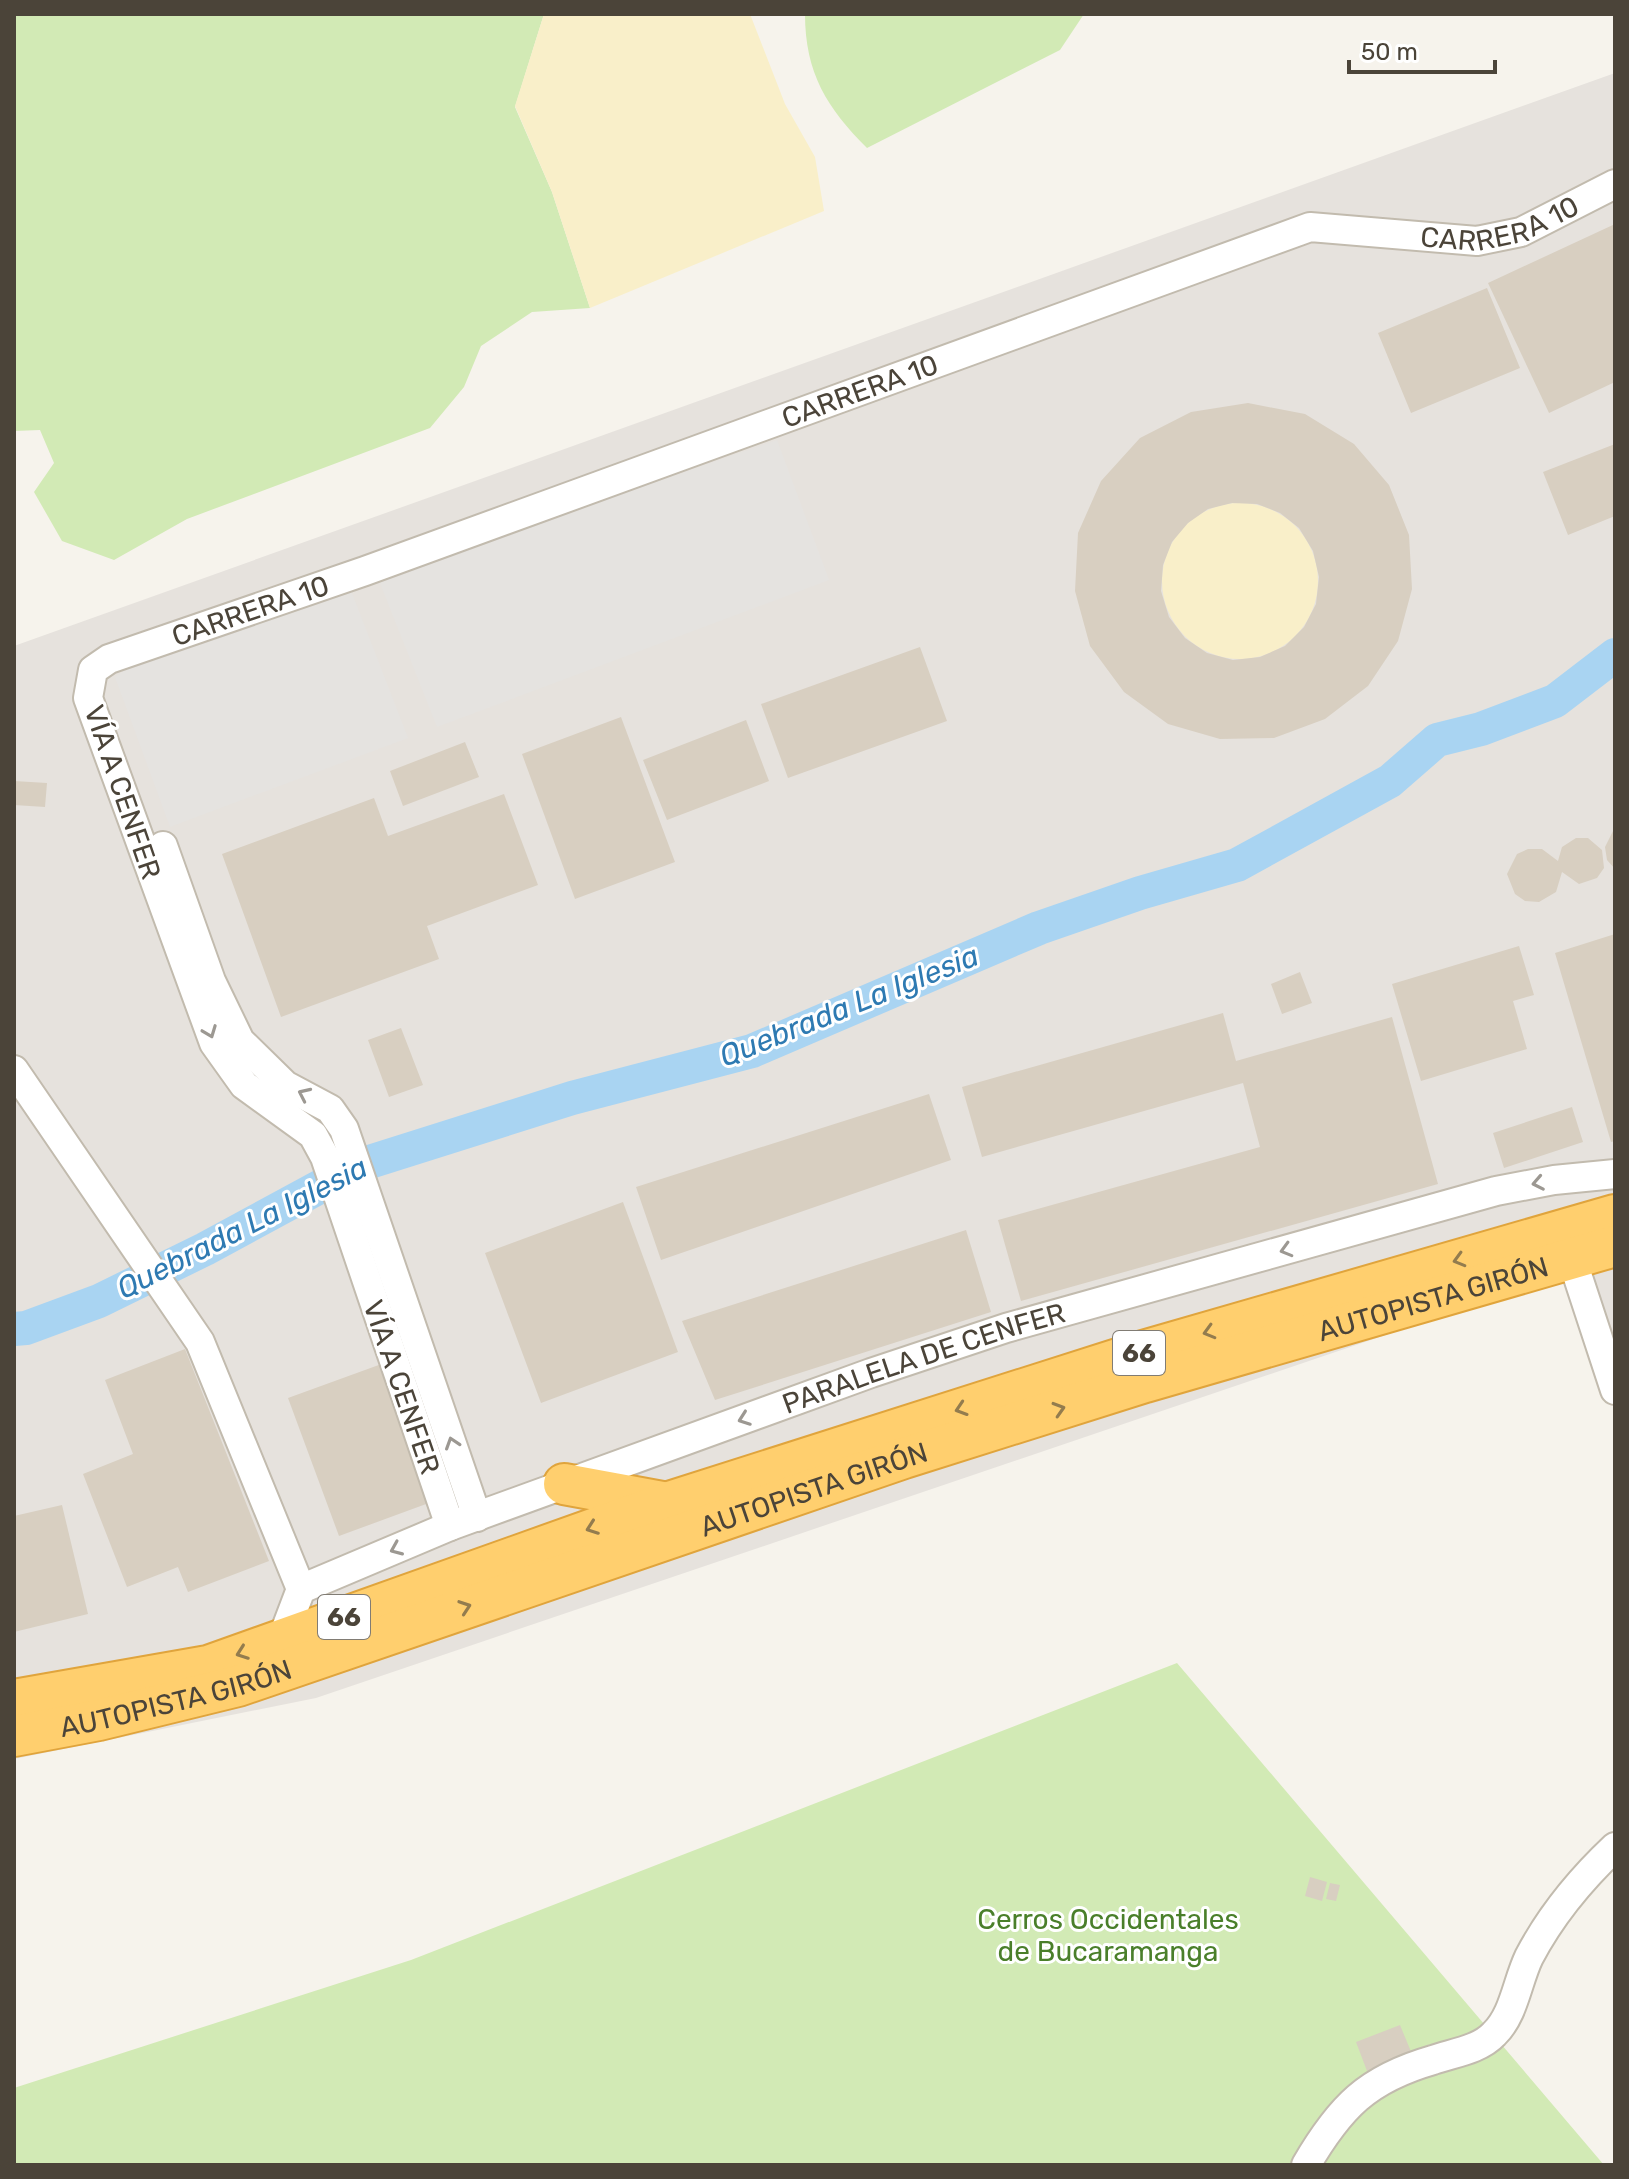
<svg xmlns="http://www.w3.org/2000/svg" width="1629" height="2179" font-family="Rubik,sans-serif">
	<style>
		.industrial { fill: #e6e2dd }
		.green { fill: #d2eab5 }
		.sand { fill: #f9efc9 }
		.parking { fill: #e5e3e0 }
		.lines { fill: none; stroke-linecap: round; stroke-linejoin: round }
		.river { stroke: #a9d4f2; stroke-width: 34 }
		.building { fill: #d8cfc1; fill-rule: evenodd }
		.minor-casing { stroke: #c2bbae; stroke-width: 32 }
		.highway-casing { stroke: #e0a43c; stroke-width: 44 }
		.minor { stroke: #fff; stroke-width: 28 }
		.highway { stroke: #ffcf6e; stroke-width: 40 }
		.oneway { stroke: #9c9892 }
		.oneway2 { stroke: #937c4e }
		.labels { text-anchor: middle; stroke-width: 6; stroke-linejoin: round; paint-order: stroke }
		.shield { fill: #fff; stroke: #817c74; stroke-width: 2 }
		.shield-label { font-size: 26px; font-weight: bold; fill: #4b4439 }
		.street-label { font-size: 28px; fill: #4b4439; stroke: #fff }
		.park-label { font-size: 28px; fill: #4a7f2a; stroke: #fff }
		.water-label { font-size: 30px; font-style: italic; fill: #2e7ab2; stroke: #fff }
	</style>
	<rect width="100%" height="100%" fill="#f6f3ec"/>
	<path class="industrial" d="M1615,73V1369L1583,1268L316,1698L14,1759V646Z"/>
	<path class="green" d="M14,14H544L515,107L552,192L590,308L532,312L481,346L464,387L430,428L187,519L114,560L62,541L34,492L54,463L40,430L14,431Z
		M805,14H1084L1060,50L867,148C827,108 805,73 805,14Z
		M1177,1663L1604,2165H14V2088L411,1960Z"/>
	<path class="sand" d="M544,14H750L785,104L815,157L824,211L590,308L552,192L515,106Z
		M1162 581a78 78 0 1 1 156 0a78 78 0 1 1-156 0Z"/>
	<path class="parking" d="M777,440L829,580L437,727L378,578Z
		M350,588L408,738L170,827L115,677L125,670Z"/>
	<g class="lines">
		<path class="river" d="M14,1329L26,1328L99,1301L205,1249L360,1165L572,1098L752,1051L1039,928L1140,893L1237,865L1390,781L1437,740L1481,729L1555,701L1615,655"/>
	</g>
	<path class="building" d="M1615,224V382L1549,413L1488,283Z
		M1487,288L1520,368L1411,413L1378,333Z
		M1248,403L1305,414L1354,444L1389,485L1409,535L1412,589L1398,641L1368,686L1325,719L1274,738L1220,739L1168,724L1124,692L1090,646L1075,591L1078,533L1101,481L1140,438L1191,412ZM1232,503L1257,504L1280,513L1299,528L1313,551L1319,577L1316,604L1304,627L1285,646L1260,657L1233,660L1207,653L1185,638L1169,617L1161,591L1163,565L1172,542L1188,523L1208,509Z
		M1615,444V516L1568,535L1543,472Z
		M920,647L947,721L788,778L761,704Z
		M621,717L675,862L575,899L522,754Z
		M746,720L769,781L667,820L643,760Z
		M465,742L479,777L403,806L390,771Z
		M14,781L47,783L45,807L14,805Z
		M504,794L538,885L427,926L439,959L281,1017L222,854L374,798L388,836Z
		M1615,827V869L1607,860L1605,847Z
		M1576,838H1588L1602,850L1604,868L1597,878L1579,884L1562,872L1556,892L1539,902L1525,901L1515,894L1507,874L1517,854L1528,849H1542L1558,861L1562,847Z
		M1615,934V1141L1611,1142L1555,953Z
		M1519,946L1534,995L1513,1001L1527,1049L1421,1081L1392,984Z
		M1300,972L1312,1003L1282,1014L1271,984Z
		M1223,1013L1236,1061L1392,1017L1438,1184L1021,1301L998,1220L1260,1147L1243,1083L982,1157L962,1087Z
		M401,1028L423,1085L389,1097L368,1040Z
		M929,1094L951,1160L661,1260L636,1187Z
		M1572,1107L1583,1142L1504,1168L1493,1133Z
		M623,1202L678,1352L541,1403L485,1253Z
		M966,1230L991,1312L715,1400L682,1321Z
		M185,1349L269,1561L188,1592L178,1567L127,1587L83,1474L133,1454L105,1380Z
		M387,1362L437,1500L339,1536L288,1398Z
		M62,1505L88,1614L14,1632V1516Z
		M1310,1877L1327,1882L1322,1901L1305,1896Z
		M1330,1883L1340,1885L1336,1901L1326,1899Z
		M1400,2025L1412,2054L1367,2071L1356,2042Z"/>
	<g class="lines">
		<defs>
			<g id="minor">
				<path d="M163,846L211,981L240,1041L285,1085L330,1109L344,1129L477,1517"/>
				<path d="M14,1070L200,1342L301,1589"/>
				<path d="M1572,1259L1615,1390"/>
				<path id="s1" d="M450,1526L325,1157L313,1135L244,1085L214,1043L88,698L93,670L109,659L365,571L1310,227L1477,241L1521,232L1615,184"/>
				<path id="s2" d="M282,1639L301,1589L450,1526L871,1373L1006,1328L1496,1191L1554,1180L1615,1174"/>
				<path d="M1306,2165C1340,2107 1367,2079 1433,2060C1453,2053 1479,2050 1494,2034C1514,2015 1517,1982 1529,1957C1551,1915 1581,1879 1615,1847"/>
			</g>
			<g id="highway">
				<path d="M564,1484L662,1502"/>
				<path d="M14,1700L208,1666L666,1503L1140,1352L1615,1215"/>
				<path id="s3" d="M14,1736L99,1720L238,1686L904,1458L1145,1382L1615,1246"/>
			</g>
		</defs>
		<use href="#minor" class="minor-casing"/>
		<use href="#highway" class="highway-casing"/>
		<use href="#minor" class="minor"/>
		<use href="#highway" class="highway"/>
	</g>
	<defs><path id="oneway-chevron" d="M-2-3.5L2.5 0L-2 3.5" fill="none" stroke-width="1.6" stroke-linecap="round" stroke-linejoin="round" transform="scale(2)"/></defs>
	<g class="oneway">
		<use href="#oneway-chevron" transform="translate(210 1032) rotate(69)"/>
		<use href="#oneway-chevron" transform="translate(304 1094) rotate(-155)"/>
		<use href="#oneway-chevron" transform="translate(1538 1183) rotate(169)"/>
		<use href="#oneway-chevron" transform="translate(1286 1250) rotate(164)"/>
		<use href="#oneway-chevron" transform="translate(744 1419) rotate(160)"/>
		<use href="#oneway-chevron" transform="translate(452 1443) rotate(-108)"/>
		<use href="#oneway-chevron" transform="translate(396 1549) rotate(157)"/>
	</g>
	<g class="oneway2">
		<use href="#oneway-chevron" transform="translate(1459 1260) rotate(164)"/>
		<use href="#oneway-chevron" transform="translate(1209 1332) rotate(164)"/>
		<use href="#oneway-chevron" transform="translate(961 1409) rotate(162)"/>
		<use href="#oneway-chevron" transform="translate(1059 1409) rotate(-17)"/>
		<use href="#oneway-chevron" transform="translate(592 1528) rotate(160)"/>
		<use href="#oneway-chevron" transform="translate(465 1607) rotate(-19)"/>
		<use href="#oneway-chevron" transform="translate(242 1653) rotate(160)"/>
	</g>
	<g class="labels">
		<g class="shield">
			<rect x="1113" y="1331" width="52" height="44" rx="6"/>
			<rect x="318" y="1595" width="52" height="44" rx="6"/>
		</g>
		<g class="shield-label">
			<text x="1139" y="1362">66</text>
			<text x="344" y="1626">66</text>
		</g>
		<g class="street-label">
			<text dy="10" stroke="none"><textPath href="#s1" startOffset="2436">CARRERA 10</textPath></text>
			<text dy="10" stroke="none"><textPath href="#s1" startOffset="1764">CARRERA 10</textPath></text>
			<text dy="10" stroke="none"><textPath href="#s1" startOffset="1116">CARRERA 10</textPath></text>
			<text transform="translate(123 792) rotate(71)" y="10">VÍA A CENFER</text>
			<text dy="10" stroke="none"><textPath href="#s3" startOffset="1486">AUTOPISTA GIRÓN</textPath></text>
			<text dy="10" stroke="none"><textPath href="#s2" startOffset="718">PARALELA DE CENFER</textPath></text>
			<text transform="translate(402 1387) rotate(71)" y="10">VÍA A CENFER</text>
			<text dy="10" stroke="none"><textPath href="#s3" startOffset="838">AUTOPISTA GIRÓN</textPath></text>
			<text dy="10" stroke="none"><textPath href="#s3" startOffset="166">AUTOPISTA GIRÓN</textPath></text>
		</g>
		<g class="park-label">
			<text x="1108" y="1929">Cerros Occidentales<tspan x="1108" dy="32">de Bucaramanga</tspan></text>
		</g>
		<g class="water-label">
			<text transform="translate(849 1006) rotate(-22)" y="10">Quebrada La Iglesia</text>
			<text transform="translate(242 1228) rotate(-27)" y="10">Quebrada La Iglesia</text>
		</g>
	</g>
	<rect width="1629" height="2179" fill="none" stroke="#4b4439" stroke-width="32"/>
	<path d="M1349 60v12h146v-12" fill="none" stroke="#4b4439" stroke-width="4"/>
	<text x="1361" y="60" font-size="24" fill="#4b4439" stroke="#ffffff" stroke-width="6" paint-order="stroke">50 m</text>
</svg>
